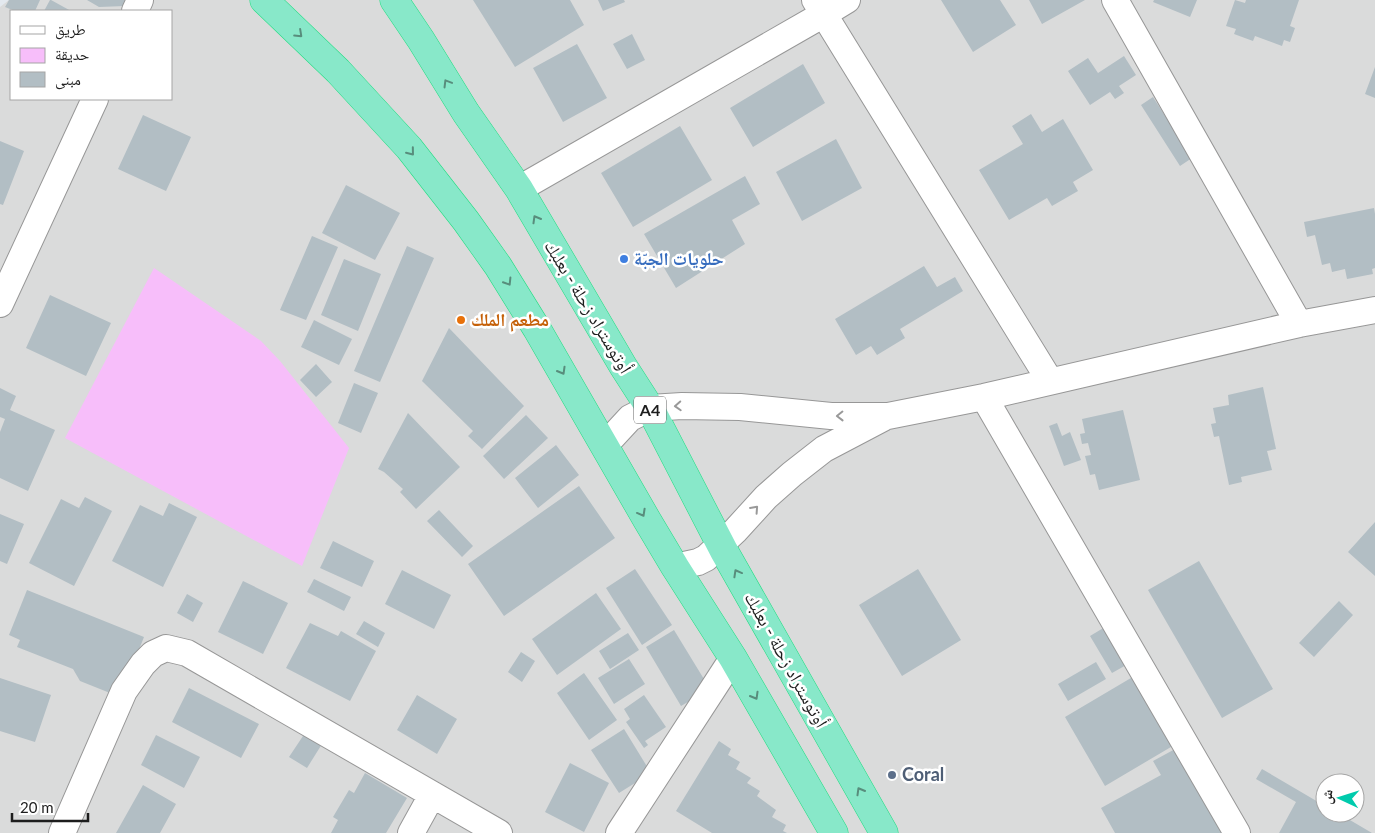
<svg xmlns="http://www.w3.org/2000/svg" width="1375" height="833" font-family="Lato,'Noto Naskh Arabic',sans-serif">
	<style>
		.residential { fill: #dadbdb; fill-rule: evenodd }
		.park { fill: #f7befa }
		.building { fill: #b2bec4 }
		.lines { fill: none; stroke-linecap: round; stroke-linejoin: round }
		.minor-casing { stroke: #979797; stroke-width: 28 }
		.highway-casing { stroke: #20dd81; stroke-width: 29 }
		.minor { stroke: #fff; stroke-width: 26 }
		.highway { stroke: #88e8c9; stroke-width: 28 }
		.oneway { stroke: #588d7c }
		.oneway2 { stroke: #999 }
		.shop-dot { fill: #3f7fe0; stroke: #fff; stroke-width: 2 }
		.food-dot { fill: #e8710a; stroke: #fff; stroke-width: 2 }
		.service-dot { fill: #5c6f8a; stroke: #fff; stroke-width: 2 }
		.labels { text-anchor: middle; stroke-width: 5; stroke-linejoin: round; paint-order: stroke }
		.shield { fill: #fff; stroke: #616161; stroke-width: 1 }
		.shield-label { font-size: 16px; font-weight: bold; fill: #1d1d1d }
		.shop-label { font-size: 18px; font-weight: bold; fill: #366cbe; stroke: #fff; text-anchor: start }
		.street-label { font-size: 18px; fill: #1d1d1d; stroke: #fff }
		.food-label { font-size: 18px; font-weight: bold; fill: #c56008; stroke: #fff; text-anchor: start }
		.service-label { font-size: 18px; font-weight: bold; fill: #4e5e75; stroke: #fff; text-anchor: start }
	</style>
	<rect width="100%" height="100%" fill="#e3e9ef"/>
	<path class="residential" d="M9,0H1375V833H0V7ZM11,11H171V99H11ZM1325,783H1355V813H1325Z"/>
	<path class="park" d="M154,268L261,341L280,361L349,448L302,566L65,438Z"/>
	<path class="building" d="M9,0H40L35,11H15L5,7Z
		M50,0H51L71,11H44Z
		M87,0H127L125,6L99,7Z
		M473,0H570L584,25L515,67Z
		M598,0H624L625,2L603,11Z
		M941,0H1000L1016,25L973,52Z
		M1029,0H1085L1042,24Z
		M1154,0H1197L1190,17L1153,2Z
		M1235,0L1245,3L1246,0H1299L1290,26L1295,28L1290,42L1284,40L1282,46L1255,36L1253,41L1234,34L1236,29L1226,26Z
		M632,34L645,60L627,69L613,44Z
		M577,44L607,98L563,122L533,68Z
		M1124,56L1136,75L1119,86L1124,93L1115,99L1110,92L1090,105L1068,71L1088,58L1098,73Z
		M803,64L825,103L753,147L730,108Z
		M1375,67V98L1365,94Z
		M1153,97L1192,158L1180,166L1141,105Z
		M1031,114L1042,132L1063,119L1093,170L1073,182L1078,191L1052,206L1047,198L1009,220L979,170L1023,144L1012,126Z
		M143,115L191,137L166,191L118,169Z
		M680,126L712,180L633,227L601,173Z
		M836,139L862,188L802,221L776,172Z
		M0,141L24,151L3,205L0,204Z
		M745,176L760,204L732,220L745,244L676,288L644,234Z
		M346,185L400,213L375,260L322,233Z
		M1374,208L1375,214V268L1372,269L1373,274L1347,279L1345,269L1332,272L1330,263L1322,265L1315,235L1307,237L1304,222Z
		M312,236L338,247L306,320L280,310Z
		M407,246L434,258L380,382L354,371Z
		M344,259L381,274L358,331L321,315Z
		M924,266L937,287L955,277L963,291L900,329L905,338L877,355L871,346L856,355L835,319Z
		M50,295L111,323L86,376L26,348Z
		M314,320L352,339L339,365L301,347Z
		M449,328L524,406L482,449L468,436L473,431L422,381Z
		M316,364L332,382L316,397L300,380Z
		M354,383L378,393L361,433L338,423Z
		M1263,387L1276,449L1267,451L1272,470L1241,477L1242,482L1229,485L1219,436L1214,437L1211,424L1216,423L1213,408L1229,405L1228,395Z
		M0,388L16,396L10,410L55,430L28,491L0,478V432L5,419L0,417Z
		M1123,410L1140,480L1099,490L1095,474L1090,475L1085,456L1091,455L1088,443L1082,444L1080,434L1085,433L1082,419Z
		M408,413L460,467L416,509L400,492L403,489L384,472L378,469Z
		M526,415L548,438L504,479L483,456Z
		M1057,423L1062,436L1070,432L1081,460L1064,466L1049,426Z
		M556,445L579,475L538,508L515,478Z
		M579,486L615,538L504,616L468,564Z
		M85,497L112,511L74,586L29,563L61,499L79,508Z
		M169,503L197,517L163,587L112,561L140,505L163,516Z
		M439,510L473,546L462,557L427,521Z
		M0,514L24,524L7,564L0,561Z
		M1375,522V576L1348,552Z
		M333,541L374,561L362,587L320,568Z
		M1199,561L1273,689L1222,718L1148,590Z
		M635,569L672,625L642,645L606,588Z
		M918,569L961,640L902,676L859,605Z
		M402,570L451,595L434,629L385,604Z
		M314,579L351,597L344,611L307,592Z
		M243,581L288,603L263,654L218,632Z
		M27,590L144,637L120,697L80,681L73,669L17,647L20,640L9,635Z
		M596,593L621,629L557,675L532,639Z
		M187,594L203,603L193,622L177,613Z
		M1339,601L1353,615L1314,657L1299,643Z
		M364,621L385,633L378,647L356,634Z
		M310,623L338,636L341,631L376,651L350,701L286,668Z
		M1105,627L1128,664L1112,673L1090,636Z
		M674,630L710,689L681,706L646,647Z
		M628,633L639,650L610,669L599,651Z
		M521,652L535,661L522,682L508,672Z
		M629,659L645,684L614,704L598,678Z
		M1096,662L1106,679L1068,701L1058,684Z
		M584,673L617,720L589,740L557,693Z
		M1136,675L1176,744L1105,786L1065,717Z
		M0,678L51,695L35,742L0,731Z
		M189,688L259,724L241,758L172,722Z
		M417,695L457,719L437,754L397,730Z
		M644,695L666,727L645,741L648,745L644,748L626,722L630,719L624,709Z
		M624,729L651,773L619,793L591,750Z
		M305,733L322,744L307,768L289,757Z
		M156,735L200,757L184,788L141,765Z
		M719,741L731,749L728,755L740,762L736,769L751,778L747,783L760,791L757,796L776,810L772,817L786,825L783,831L787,833H712L676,811Z
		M1177,748L1224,833H1115L1101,808L1161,775L1153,761Z
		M570,763L609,783L584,832L545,812Z
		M1262,769L1325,806V813H1338L1372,833H1279L1296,802L1256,779Z
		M365,773L407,798L386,833H331L338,820L333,817L349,790L354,793Z
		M143,785L176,804L160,833H116Z"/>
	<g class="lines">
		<defs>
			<path id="minor" d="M815,0L1050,381
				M1115,0L1299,324
				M135,11L140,0
				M519,189L824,14L847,0
				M0,304L95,99
				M984,397L1237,833
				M605,445L630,418L650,408L682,406L740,407L831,416H888L984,397L1299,324L1375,310
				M675,567L698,562L706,558L735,531L766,497L792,474L824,449L883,418
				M62,833L124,691L143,664L153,654L166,648L187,653L499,833
				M411,833L432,795
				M619,833L733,658"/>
			<path id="highway" d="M264,0L338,71L409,148L466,221L498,266L537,329L647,520L675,567L733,658L834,833
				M394,0L421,40L466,113L519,189L623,366L650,408L724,551L884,833"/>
		</defs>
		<use href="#minor" class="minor-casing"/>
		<use href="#highway" class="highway-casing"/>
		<use href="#minor" class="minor"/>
		<use href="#highway" class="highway"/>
	</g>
	<defs><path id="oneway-chevron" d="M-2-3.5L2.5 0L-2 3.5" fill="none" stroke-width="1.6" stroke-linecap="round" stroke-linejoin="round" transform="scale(1.25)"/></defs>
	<g class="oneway">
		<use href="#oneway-chevron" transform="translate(299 34) rotate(43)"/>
		<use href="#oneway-chevron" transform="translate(447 83) rotate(-121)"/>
		<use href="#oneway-chevron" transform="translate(411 152) rotate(51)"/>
		<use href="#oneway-chevron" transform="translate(536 219) rotate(-120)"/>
		<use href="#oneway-chevron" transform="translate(508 282) rotate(58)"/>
		<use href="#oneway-chevron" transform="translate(562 371) rotate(60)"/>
		<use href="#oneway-chevron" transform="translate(642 513) rotate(61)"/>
		<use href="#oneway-chevron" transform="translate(737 573) rotate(-119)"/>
		<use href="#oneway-chevron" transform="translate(755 696) rotate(60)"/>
		<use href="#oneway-chevron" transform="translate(860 791) rotate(-120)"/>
	</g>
	<g class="oneway2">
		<use href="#oneway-chevron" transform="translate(678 406) rotate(177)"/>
		<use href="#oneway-chevron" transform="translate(840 416) rotate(179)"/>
		<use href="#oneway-chevron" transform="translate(755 509) rotate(-48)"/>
	</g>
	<circle class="shop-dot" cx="624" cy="259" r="5"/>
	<circle class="food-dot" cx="461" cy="320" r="5"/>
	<circle class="service-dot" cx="892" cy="775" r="5"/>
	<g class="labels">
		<rect class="shield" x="634" y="396.5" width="32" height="27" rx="4"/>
		<g class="shield-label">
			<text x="650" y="416">A4</text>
		</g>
		<g class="shop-label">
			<text x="634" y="265">حلويات الجبّة</text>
		</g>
		<g class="street-label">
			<text transform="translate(588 307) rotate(59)" y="6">أوتوستراد زحلة - بعلبك</text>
			<text transform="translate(786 660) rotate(61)" y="6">أوتوستراد زحلة - بعلبك</text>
		</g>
		<g class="food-label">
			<text x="471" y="326">مطعم الملك</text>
		</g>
		<g class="service-label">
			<text x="902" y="781">Coral</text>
		</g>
	</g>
	<rect x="10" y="10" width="162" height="90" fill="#ffffff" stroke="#a5a5a5"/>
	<rect x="20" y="26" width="25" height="8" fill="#ffffff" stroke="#a5a5a5"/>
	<text x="55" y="35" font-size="15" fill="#1d1d1d">طريق</text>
	<rect x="20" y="48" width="25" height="15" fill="#f7befa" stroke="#a5a5a5"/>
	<text x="55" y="60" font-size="15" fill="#1d1d1d">حديقة</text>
	<rect x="20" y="72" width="25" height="15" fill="#b2bec4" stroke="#a5a5a5"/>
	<text x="55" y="85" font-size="15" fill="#1d1d1d">مبنى</text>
	<g transform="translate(1340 798) rotate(274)"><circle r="24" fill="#ffffff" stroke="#a5a5a5"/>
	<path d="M0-4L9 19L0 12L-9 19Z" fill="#00cbad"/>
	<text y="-8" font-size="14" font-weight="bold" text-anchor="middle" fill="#1d1d1d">ش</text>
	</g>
	<path d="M12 813v8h76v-8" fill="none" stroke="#1d1d1d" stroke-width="2.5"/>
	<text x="20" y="813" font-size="15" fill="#1d1d1d" stroke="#ffffff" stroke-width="4" paint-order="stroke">20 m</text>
</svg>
